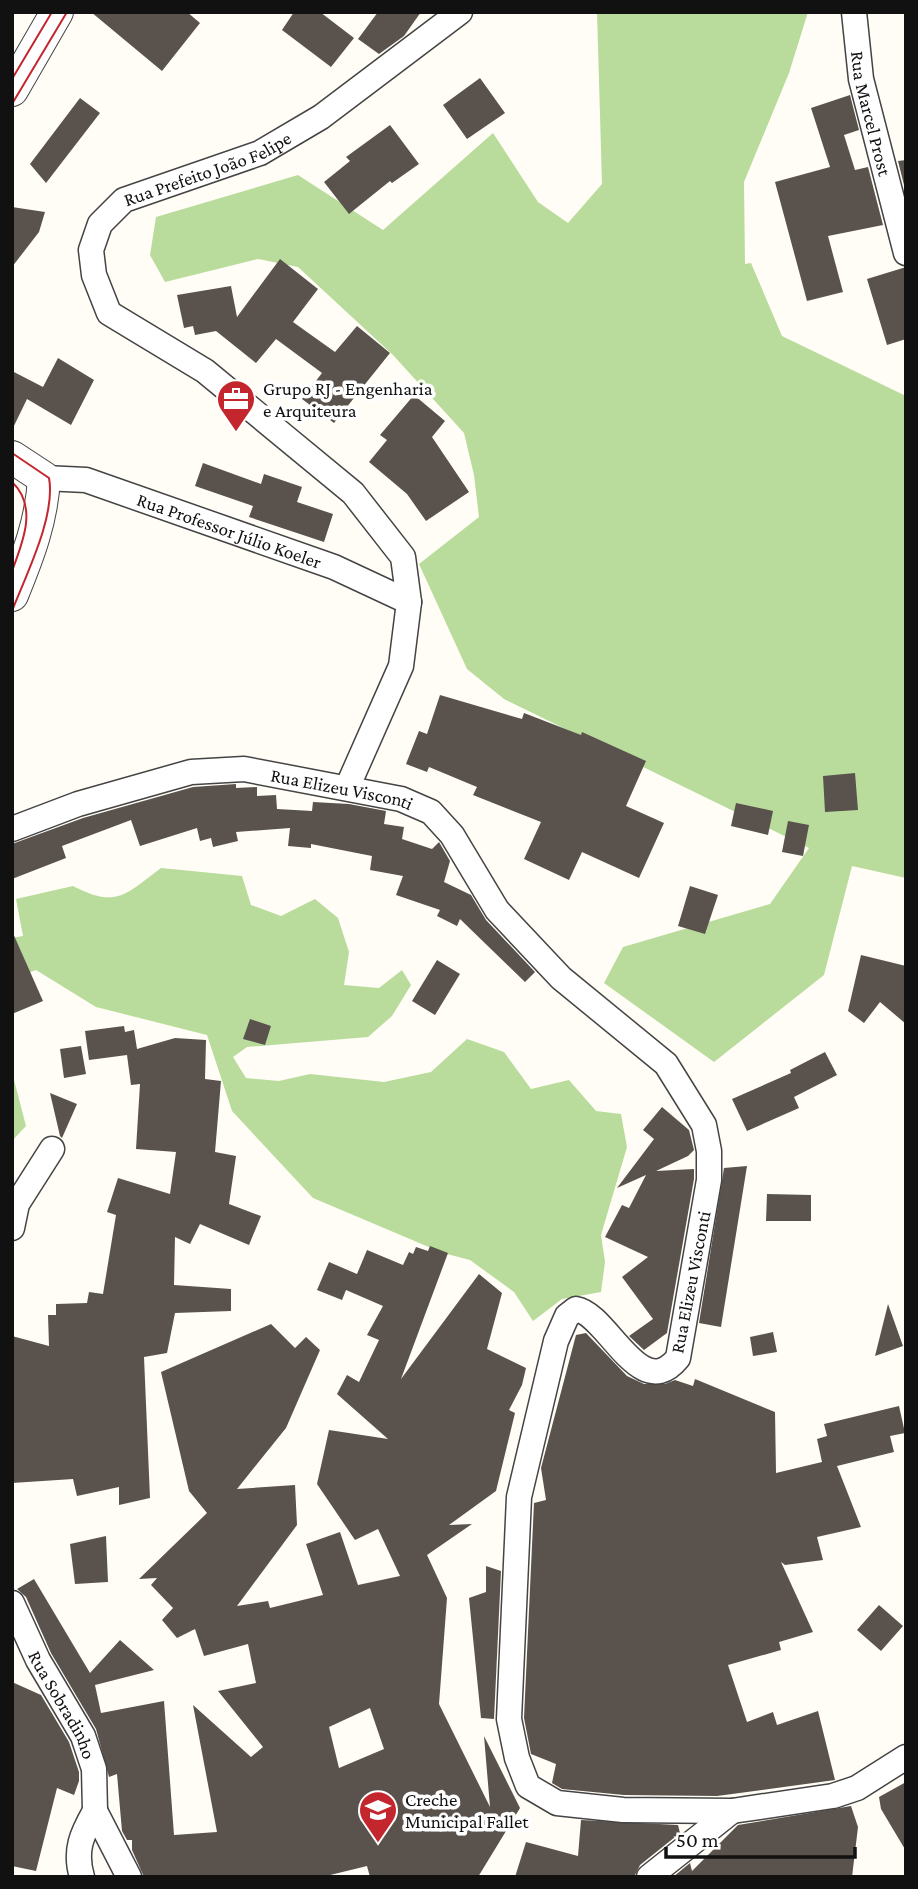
<svg xmlns="http://www.w3.org/2000/svg" width="918" height="1889" font-family="'Crimson Pro',serif">
	<style>
		.forest { fill: #b9dc9c }
		.building { fill: #5a524d; fill-rule: evenodd }
		.lines { fill: none; stroke-linecap: round; stroke-linejoin: round }
		.minor-casing { stroke: #444; stroke-width: 27 }
		.tertiary-casing { stroke: #444; stroke-width: 34 }
		.minor { stroke: #fff; stroke-width: 24 }
		.tertiary { stroke: #fff; stroke-width: 32 }
		.tram { stroke: #c4262e; stroke-width: 2 }
		.labels { text-anchor: middle; stroke-width: 7; stroke-linejoin: round; paint-order: stroke }
		.street-label { font-size: 19px; fill: #111; stroke: #fff }
		.poi-label { font-size: 19px; fill: #111; stroke: #fff; text-anchor: start }
	</style>
	<rect width="100%" height="100%" fill="#fffdf5"/>
	<path class="forest" d="M597,12H808L789,73L744,182L745,264L751,263L782,336L906,396V878L852,866L824,975L714,1062L604,983L623,947L770,904L809,848L504,699L467,669L419,564L479,517L474,475L464,433L393,355L298,267L258,259L165,282L150,255L156,217L298,175L383,230L493,133L538,202L568,223L602,184Z
		M161,868L242,876L251,905L281,916L315,899L338,918L349,952L344,985L379,988L402,970L411,985L392,1016L368,1037L247,1047L233,1057L246,1078L279,1081L310,1074L384,1082L431,1072L467,1039L504,1052L531,1089L569,1080L596,1111L621,1114L627,1147L601,1235L605,1262L601,1292L562,1299L533,1321L514,1292L470,1260L443,1253L313,1198L232,1111L207,1035L96,1007L36,970L12,979V938L23,936L16,899L73,886C117,909 126,894 161,868Z
		M12,1072L26,1126L12,1141Z"/>
	<path class="building" d="M91,12H187L200,23L162,71Z
		M294,12H320L354,38L331,67L282,30Z
		M378,12H421L404,36L379,54L358,39Z
		M480,78L505,113L467,139L443,105Z
		M850,95L859,130L844,135L855,170L868,167L883,225L828,236L843,292L807,301L775,182L830,167L811,108Z
		M80,98L100,113L46,183L30,164Z
		M390,125L419,164L392,183L390,181L349,214L324,182L350,161L346,157Z
		M906,160V193L898,161Z
		M12,207L45,212L39,232L12,267Z
		M280,259L318,289L293,322L335,352L357,326L390,353L334,423L302,399L322,373L276,339L256,363L216,331L195,335L193,326L184,328L177,295L231,286L237,317Z
		M906,267V339L887,345L867,279Z
		M58,358L94,380L71,425L27,399L12,430V371L43,387Z
		M414,395L445,421L432,437L469,492L426,521L407,494L369,462L387,440L380,435Z
		M203,463L261,484L264,474L302,487L297,502L333,514L324,542L249,517L253,506L195,486Z
		M440,695L522,719L524,713L581,735L582,732L646,761L626,806L664,823L639,878L582,852L569,880L524,859L541,822L473,795L477,787L429,767L427,772L406,764L419,731L427,734Z
		M855,773L858,810L825,812L823,776Z
		M236,784V788L257,787V796L276,795L277,809L312,811L313,802L349,804L386,811L384,824L404,827L402,839L432,849L439,842L450,861L444,882L471,895L486,920L535,972L525,982L460,919L457,926L437,916L440,910L396,895L403,876L370,870L372,856L311,844V848L288,846L290,828L236,832L238,841L213,847L211,838L200,841L197,828L140,846L131,820L62,846L66,858L12,879V844L83,818L193,787Z
		M736,803L773,811L768,835L731,826Z
		M788,821L809,825L803,856L782,852Z
		M690,886L718,895L705,934L678,926Z
		M12,931L43,1001L12,1014Z
		M861,955L906,966V1024L880,1002L864,1023L848,1011Z
		M437,960L460,974L435,1015L412,1001Z
		M250,1019L271,1026L265,1045L243,1039Z
		M124,1026L125,1032L134,1030L137,1049L175,1038L206,1040L205,1079L221,1081L215,1152L236,1156L229,1204L261,1216L249,1245L200,1224L190,1244L175,1237L174,1285L231,1289V1311L175,1313L167,1353L144,1357L150,1498L119,1505V1487L77,1496L73,1479L12,1483V1336L49,1346L48,1315H56V1304L87,1303L89,1292L103,1294L116,1215L107,1212L118,1178L170,1194L176,1152L136,1149L140,1084L131,1085L127,1055L89,1060L85,1031Z
		M81,1046L86,1074L64,1078L60,1049Z
		M825,1052L837,1075L794,1097L799,1108L747,1131L732,1099L791,1073L790,1070Z
		M50,1093L77,1104L62,1138L60,1136Z
		M662,1107L689,1130L694,1150L688,1156L656,1171L694,1169V1179L667,1333L644,1350L629,1336L653,1319L622,1277L648,1257L605,1237L622,1205L629,1208L646,1175L617,1188L654,1139L643,1130Z
		M747,1166L721,1327L699,1323L724,1168Z
		M767,1194L811,1195V1221H766Z
		M430,1246L448,1253L401,1379L479,1274L502,1293L487,1349L526,1368L522,1385L509,1410L515,1413L496,1491L449,1525L472,1524L427,1555L447,1598L439,1704L490,1807L484,1736L520,1808L478,1877H370L367,1866L322,1877H144L132,1850V1840H127L122,1831L117,1774L109,1777L96,1729L51,1653L26,1597L17,1589L34,1579L90,1673L120,1640L154,1670L95,1685L101,1713L164,1701L174,1835L217,1832L193,1705L251,1757L263,1747L218,1691L256,1683L248,1644L204,1656L195,1629L177,1638L162,1620L173,1608L151,1585L157,1578L139,1579L207,1513L189,1491L161,1372L271,1324L295,1348L306,1337L320,1350L286,1428L237,1489L295,1485L297,1525L237,1606L268,1601L270,1608L323,1595L306,1544L340,1532L358,1585L400,1576L378,1529L355,1540L317,1484L329,1430L388,1439L337,1394L347,1375L359,1382L379,1340L367,1335L383,1306L346,1290L342,1300L317,1290L329,1262L357,1274L367,1250L403,1265L409,1252L413,1254L416,1247L428,1251ZM370,1708L384,1749L339,1768L329,1727Z
		M888,1304L903,1346L875,1356Z
		M773,1332L777,1352L753,1356L750,1337Z
		M586,1333L627,1376L644,1384H665L675,1380L693,1386L695,1379L775,1412L776,1473L822,1462L817,1439L827,1436L824,1424L899,1406L905,1433L890,1436L894,1452L837,1466L861,1527L817,1537L823,1560L785,1565L781,1562L813,1632L779,1642L781,1650L728,1665L747,1722L773,1712L777,1725L818,1711L835,1780L717,1796L624,1795L562,1789L552,1783L556,1764L531,1754L524,1718L534,1503L546,1500L541,1468L576,1335Z
		M106,1536L108,1582L75,1584L70,1544Z
		M486,1566L501,1571L494,1719L481,1718L469,1598L486,1592Z
		M879,1605L903,1626L881,1651L857,1630Z
		M12,1682L41,1695L69,1742L79,1772V1781L74,1795L57,1788L36,1871L12,1866Z
		M906,1782V1851L881,1809L879,1797Z
		M851,1806L858,1827L852,1877H673L690,1863L692,1871L738,1825Z
		M581,1820L678,1825L680,1833L640,1865L634,1877H515L526,1842L578,1856Z"/>
	<g class="lines">
		<defs>
			<g id="minor">
				<path id="s1" d="M854,12L861,79L906,253"/>
				<path id="s2" d="M44,478L86,480L334,567L409,602"/>
				<path id="s3" d="M347,788L401,666L409,602L403,557L353,493L205,371L109,313L94,275L91,250L100,224L124,200L260,153L321,117L460,12"/>
				<path id="s4" d="M12,829L78,804L191,772L244,769L401,799L431,812L452,835L497,910L561,978L666,1064L704,1125L709,1151V1180L678,1358C640,1405 608,1314 576,1309L567,1316L556,1341L519,1497L509,1719L517,1758L528,1786L557,1803L623,1810L732,1811L833,1796L857,1788L906,1757"/>
				<path d="M12,1228L17,1204L52,1149"/>
				<path id="s5" d="M12,1603L38,1660L83,1736L94,1769L95,1811"/>
				<path d="M82,1877C74,1850 82,1834 95,1811L129,1877"/>
				<path d="M649,1877L732,1811"/>
			</g>
			<path id="tertiary" d="M12,90L57,12
				M12,457L44,478C42,520 28,556 12,595"/>
		</defs>
		<use href="#minor" class="minor-casing"/>
		<use href="#tertiary" class="tertiary-casing"/>
		<use href="#minor" class="minor"/>
		<use href="#tertiary" class="tertiary"/>
		<path class="tram" d="M12,79L52,12
			M12,104L67,12
			M12,453L49,478C56,516 26,575 12,611
			M12,482C38,506 23,542 12,571"/>
	</g>
	<defs>
		<symbol id="office-pin" viewBox="-11 -11 22 30"><path d="M0 17L-7.5 6A9.5 9.5 0 1 1 7.5 6Z" fill="#c4262e" stroke="#fff"/><path d="M-6-3h4V-5.5h4V-3h4V5H-6ZM-1-4.5V-3h2v-1.5ZM-6 0V1H6V0Z" fill="#fff"/></symbol>
		<symbol id="school-pin" viewBox="-11 -11 22 30"><path d="M0 17L-7.5 6A9.5 9.5 0 1 1 7.5 6Z" fill="#c4262e" stroke="#fff"/><path d="M0-5L7-2L0 1L-7-2ZM-4 1L0 2.5L4 1V4Q0 6-4 4Z" fill="#fff"/></symbol>
	</defs>
	<g fill-rule="evenodd">
		<use href="#office-pin" x="214" y="377" width="44" height="60"/>
		<use href="#school-pin" x="356" y="1788" width="44" height="60"/>
	</g>
	<g class="labels">
		<g class="street-label">
			<text dy="7" stroke="none"><textPath href="#s1" startOffset="103">Rua Marcel Prost</textPath></text>
			<text dy="7" stroke="none"><textPath href="#s3" startOffset="845">Rua Prefeito João Felipe</textPath></text>
			<text dy="7" stroke="none"><textPath href="#s2" startOffset="194">Rua Professor Júlio Koeler</textPath></text>
			<text dy="7" stroke="none"><textPath href="#s4" startOffset="341">Rua Elizeu Visconti</textPath></text>
			<text transform="translate(690 1282) rotate(-79)" y="7">Rua Elizeu Visconti</text>
			<text dy="7" stroke="none"><textPath href="#s5" startOffset="114">Rua Sobradinho</textPath></text>
		</g>
		<g class="poi-label">
			<text x="263" y="395">Grupo RJ - Engenharia<tspan x="263" dy="22">e Arquiteura</tspan></text>
			<text x="405" y="1806">Creche<tspan x="405" dy="22">Municipal Fallet</tspan></text>
		</g>
	</g>
	<rect width="918" height="1889" fill="none" stroke="#111111" stroke-width="28"/>
	<path d="M666 1847v10h189v-10" fill="none" stroke="#111111" stroke-width="3.5"/>
	<text x="676" y="1847" font-size="21" fill="#111111" stroke="#ffffff" stroke-width="5" paint-order="stroke">50 m</text>
</svg>
